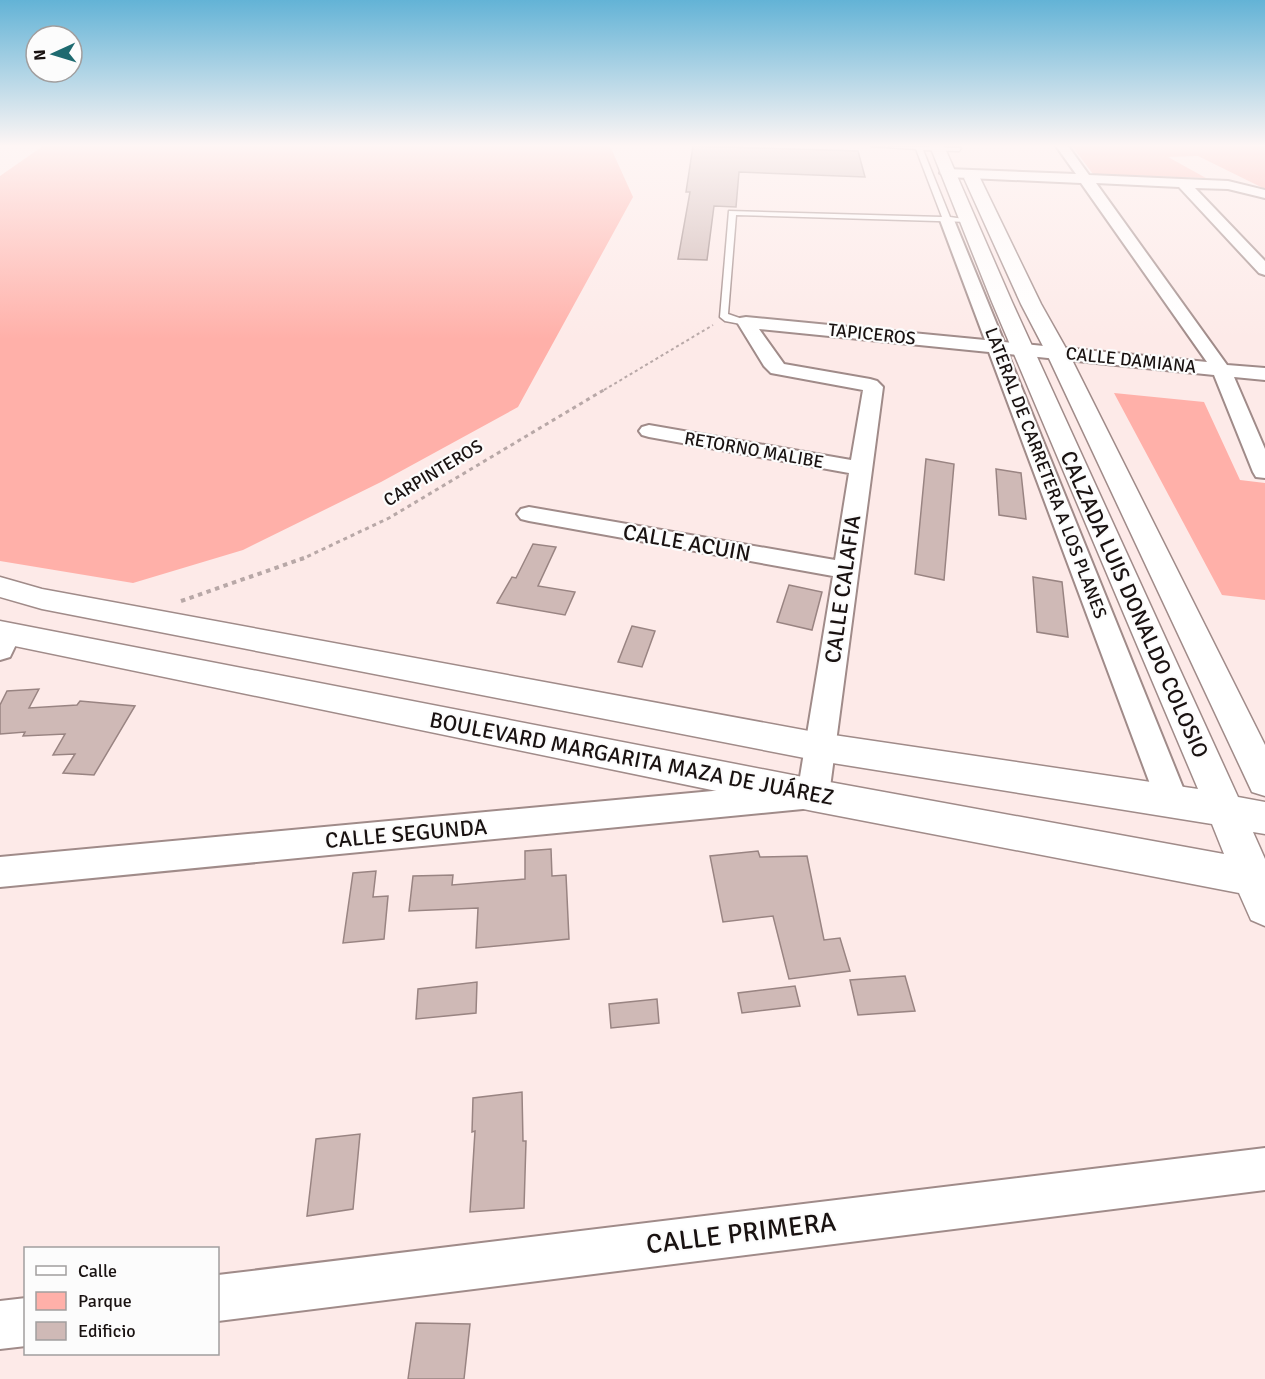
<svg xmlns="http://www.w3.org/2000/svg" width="1265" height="1379" font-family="Signika,sans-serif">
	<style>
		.green { fill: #ffb0a9 }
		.building { fill: #cfb9b6; stroke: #998482; stroke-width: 1.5 }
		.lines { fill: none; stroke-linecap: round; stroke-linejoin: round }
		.service-casing { stroke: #a08b89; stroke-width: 3 }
		.minor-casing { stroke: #a08b89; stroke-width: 4 }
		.secondary-casing { stroke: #a08b89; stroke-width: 3 }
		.path-far3 { stroke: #b8a8a7; stroke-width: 1.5; stroke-dasharray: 2 2; stroke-linecap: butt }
		.path-far2 { stroke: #b8a8a7; stroke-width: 2; stroke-dasharray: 3 3; stroke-linecap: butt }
		.path-far1 { stroke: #b8a8a7; stroke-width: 3; stroke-dasharray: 4 4; stroke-linecap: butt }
		.path { stroke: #b8a8a7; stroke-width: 4; stroke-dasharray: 4.5 4.5; stroke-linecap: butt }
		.service { fill: #fff; fill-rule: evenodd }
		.minor { fill: #fff; fill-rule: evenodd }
		.secondary { fill: #fff; fill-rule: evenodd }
		.labels { text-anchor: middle; stroke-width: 4.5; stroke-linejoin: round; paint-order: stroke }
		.far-street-label { font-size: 18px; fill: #191211; stroke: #fcfcfc }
		.street-label { font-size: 22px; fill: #191211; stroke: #fcfcfc }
		.near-street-label { font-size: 27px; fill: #191211; stroke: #fcfcfc }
	</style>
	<rect width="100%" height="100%" fill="#fdeae8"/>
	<path class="green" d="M43,146H610L633,197L518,407L381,482L243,550L133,583L0,561V176Z
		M1072,146H1265V189L1198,156L1168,157L1206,178L1093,174Z
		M1114,393L1204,402L1240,480L1265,483V600L1222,595Z"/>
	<path class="building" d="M693,146L858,151L865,177L739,172L736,207L714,206L707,260L678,259L690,192H686Z
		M926,459L954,464L944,580L915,574Z
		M996,469L1021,473L1026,519L999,515Z
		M533,544L556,547L538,586L575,592L565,615L497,603L512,577L516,578Z
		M1033,577L1062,582L1068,637L1037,632Z
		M789,585L822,592L812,630L777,622Z
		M632,626L655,631L642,667L618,662Z
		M39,689L29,708L77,705L80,701L135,706L94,775L63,773L75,754L53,755L65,734L23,736L25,732L0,734V705L7,691Z
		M551,849L552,876L566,875L569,939L476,948L478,908L409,911L413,876L453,875L452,885L525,879V851Z
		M758,851L760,857L807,856L824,940L840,938L850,971L789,979L773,916L723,922L710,856Z
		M376,871L373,897L388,896L384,939L343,943L353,873Z
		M905,976L915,1011L858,1015L850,980Z
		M477,982L476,1013L416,1019L418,989Z
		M795,986L800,1006L742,1013L738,993Z
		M657,999L659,1023L611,1028L609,1004Z
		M522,1092L523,1141H526L524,1208L470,1212L475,1131L472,1132L473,1098Z
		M360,1134L353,1209L307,1216L316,1139Z
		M416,1323L470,1324L464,1379H408Z"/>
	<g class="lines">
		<defs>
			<path id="service" d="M871,146L961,148L959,151L923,150L950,217L971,220L970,222L736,215L728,314L751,322L746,325L725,321L720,317L729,211L942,217L916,149Z"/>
			<path id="minor" d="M1056,146H1068L1089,175L1228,181L1265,190V198L1228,189L1195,188L1265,261V275L1259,273L1179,187L1096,183L1227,365L1265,368V380L1234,377L1265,449V478L1256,477L1253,472L1214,375L1008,354L1188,800L1183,810L1172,814L1161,810L1156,800L989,352L759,329L784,364L870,379L877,381L883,387L829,795L824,805L813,808L0,887V857L799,783L833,576L529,521L521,519L517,514L521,509L529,507L835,560L849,473L649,437L642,435L639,431L642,427L649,425L851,460L863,390L771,373L764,366L737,322L740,318L746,317L985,340L940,220L947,216L954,220L1004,342L1207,362L1081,183L947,177L940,173L947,169L1076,174Z
				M8,624L17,627L21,634L10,657L0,660V627Z
				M1265,1148V1190L218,1321V1275Z
				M26,1298V1346L0,1349V1301Z"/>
			<path id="secondary" d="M930,146H944L1012,302L1238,797L1265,802V834L1253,832L1265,859V926L1251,920L1239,893L813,811L0,643V621L813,779L1224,854L1212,824L820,761L42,609L0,597V577L42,589L820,733L1198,789L992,302Z
				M972,173L980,178L1041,304L1068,352L1265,745V796L1252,792L1046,352L1021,304L964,178Z"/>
		</defs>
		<use href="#service" class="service-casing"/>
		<use href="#minor" class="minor-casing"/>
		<use href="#secondary" class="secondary-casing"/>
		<path class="path-far3" d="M325,146V149"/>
		<path class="path-far2" d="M604,390L713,325"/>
		<path class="path-far1" d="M300,560L389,518L607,388"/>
		<path class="path" d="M181,601L304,558"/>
		<use href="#service" class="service"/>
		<use href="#minor" class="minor"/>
		<use href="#secondary" class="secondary"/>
	</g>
	<linearGradient id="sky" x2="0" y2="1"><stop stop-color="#63b3d6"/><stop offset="0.43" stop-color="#fef6f5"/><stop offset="1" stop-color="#fef6f5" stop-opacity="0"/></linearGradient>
	<rect width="1265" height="339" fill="url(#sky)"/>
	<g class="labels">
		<g class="far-street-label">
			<text transform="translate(872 334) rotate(6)" y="6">TAPICEROS</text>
			<text transform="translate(1131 360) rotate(6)" y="6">CALLE DAMIANA</text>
			<text transform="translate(754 450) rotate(10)" y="6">RETORNO MALIBE</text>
			<text transform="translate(433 473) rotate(-31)" y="6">CARPINTEROS</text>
			<text transform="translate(1046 473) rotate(69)" y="6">LATERAL DE CARRETERA A LOS PLANES</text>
		</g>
		<g class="street-label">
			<text transform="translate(687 542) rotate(10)" y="8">CALLE ACUIN</text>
			<text transform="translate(842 589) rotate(-82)" y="8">CALLE CALAFIA</text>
			<text transform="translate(1135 604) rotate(66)" y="8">CALZADA LUIS DONALDO COLOSIO</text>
			<text transform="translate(632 758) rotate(11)" y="8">BOULEVARD MARGARITA MAZA DE JUÁREZ</text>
			<text transform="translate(406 833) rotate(-5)" y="8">CALLE SEGUNDA</text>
		</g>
		<g class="near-street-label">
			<text transform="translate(741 1233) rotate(-7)" y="9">CALLE PRIMERA</text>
		</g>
	</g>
	<rect x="24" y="1247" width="195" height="108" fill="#fcfcfc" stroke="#a19e9e" stroke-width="1.5"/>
	<rect x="36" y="1266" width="30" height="9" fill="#ffffff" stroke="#a19e9e" stroke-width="1.5"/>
	<text x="78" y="1277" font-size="18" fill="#191211">Calle</text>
	<rect x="36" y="1292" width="30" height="18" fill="#ffb0a9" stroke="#a19e9e" stroke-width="1.5"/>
	<text x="78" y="1307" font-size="18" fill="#191211">Parque</text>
	<rect x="36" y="1322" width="30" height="18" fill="#cfb9b6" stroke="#a19e9e" stroke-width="1.5"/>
	<text x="78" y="1337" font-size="18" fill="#191211">Edificio</text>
	<g transform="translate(54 54) rotate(266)"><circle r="28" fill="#fcfcfc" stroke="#a19e9e" stroke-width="1.5"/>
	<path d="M0-4.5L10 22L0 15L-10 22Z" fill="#1e6a70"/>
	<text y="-9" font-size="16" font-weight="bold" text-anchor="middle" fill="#191211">N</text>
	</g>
</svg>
